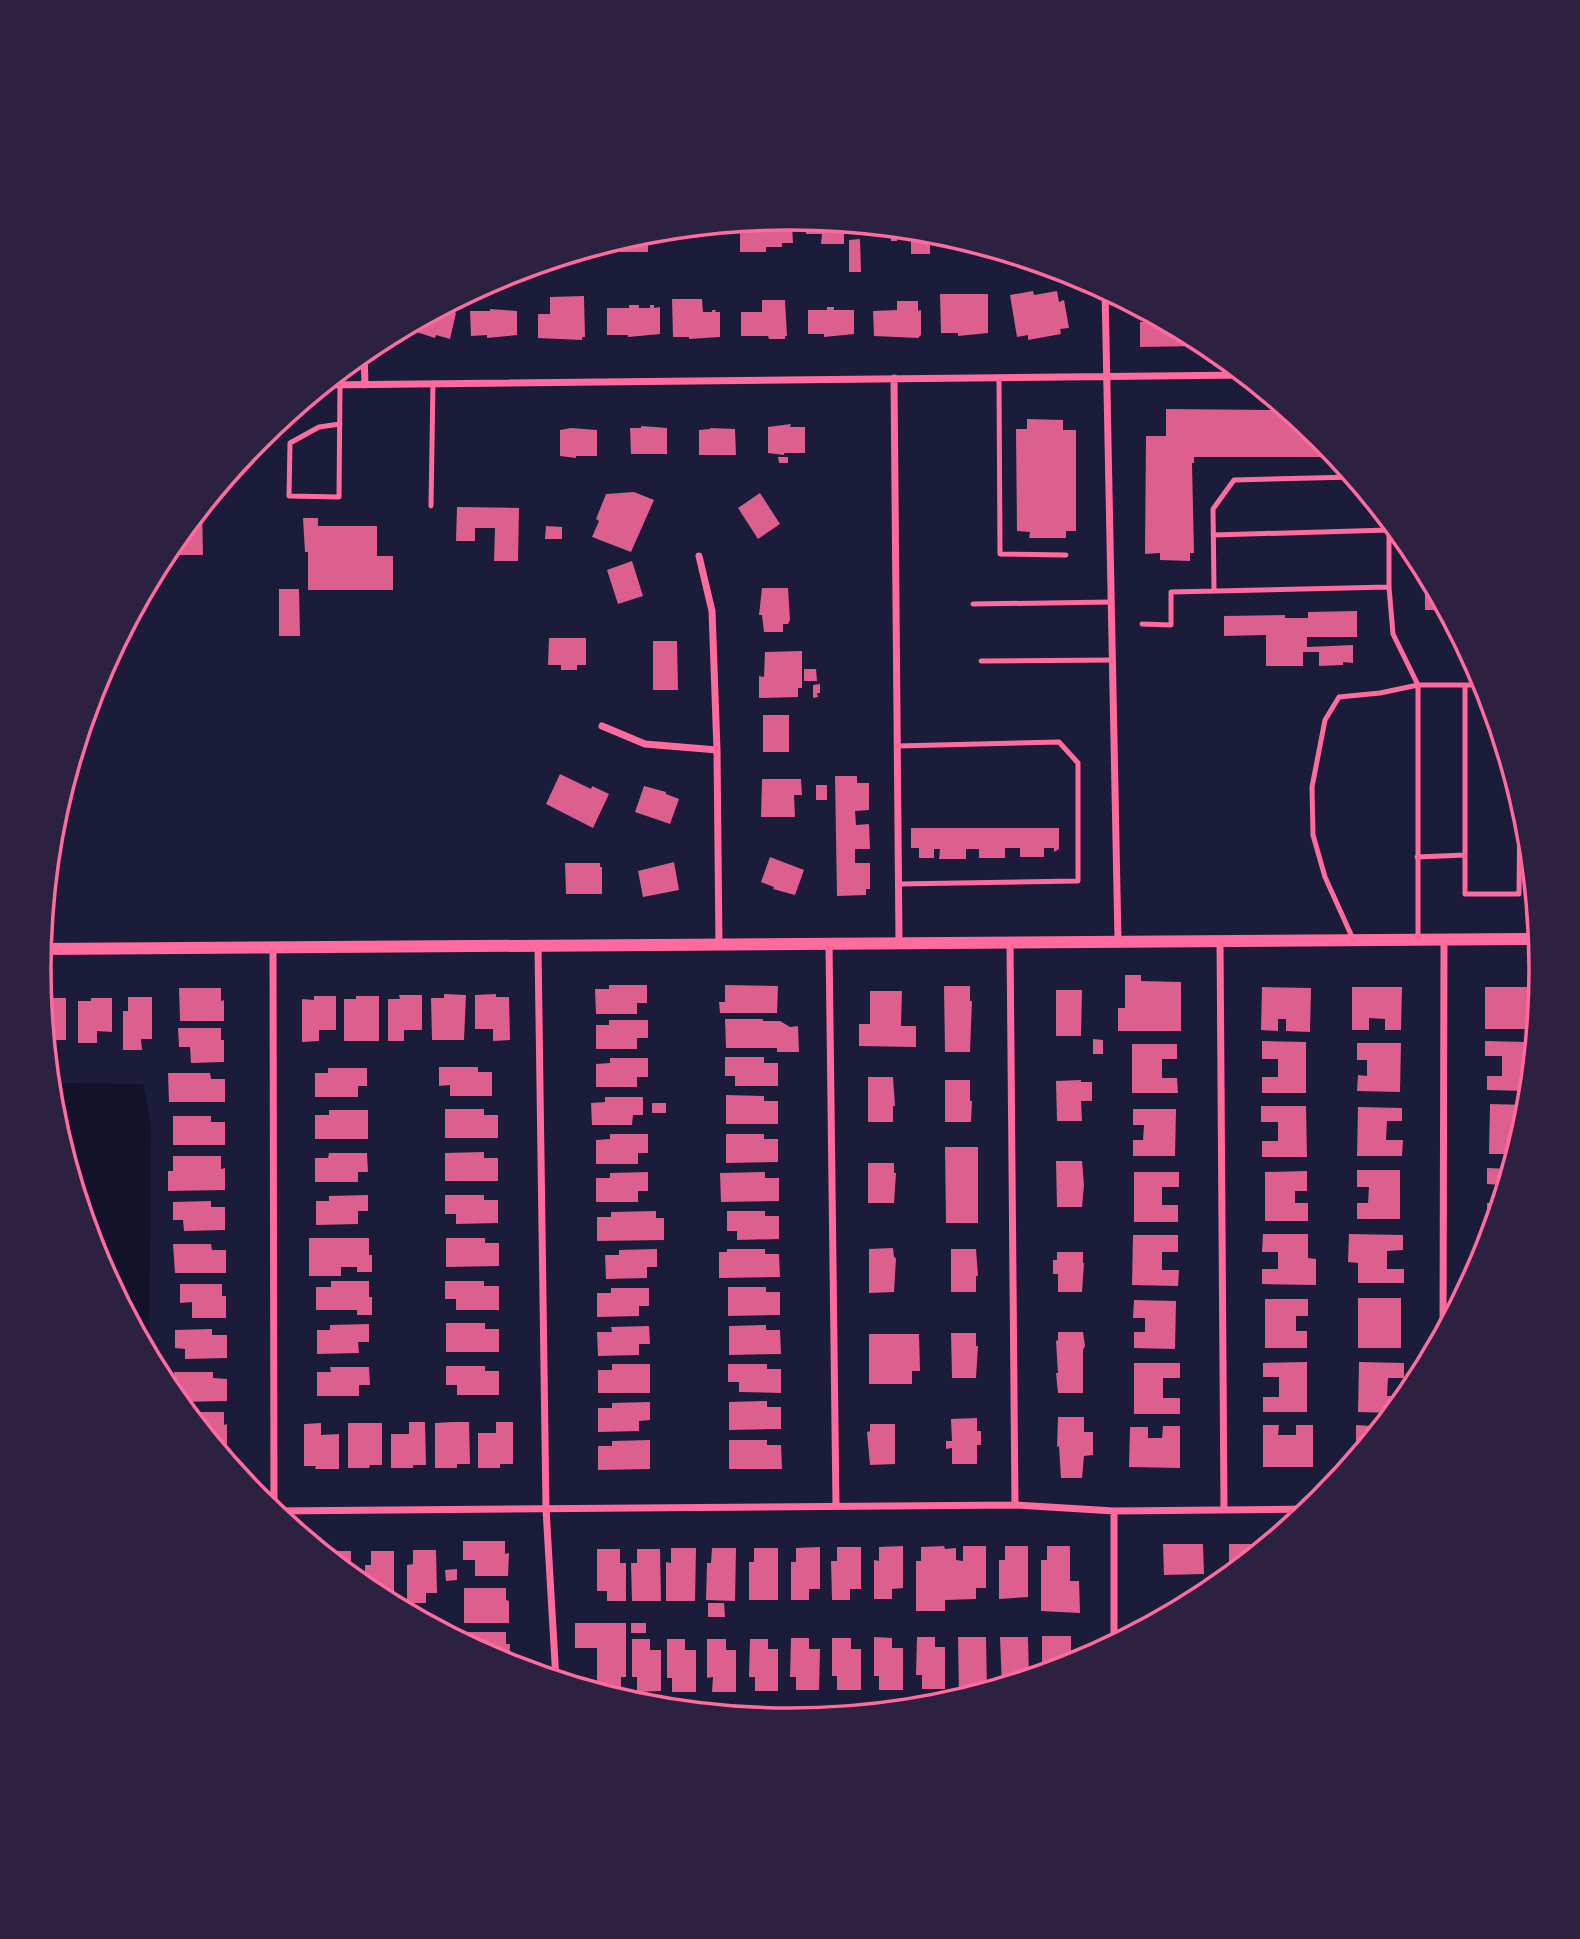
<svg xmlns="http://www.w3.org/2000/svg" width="1580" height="1939" font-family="Barlow,sans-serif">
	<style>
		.water { fill: #12122b }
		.building { fill: #dd5f8e }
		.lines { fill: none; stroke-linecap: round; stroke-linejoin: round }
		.service { stroke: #ff6b9d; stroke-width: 5 }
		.minor { stroke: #ff6b9d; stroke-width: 7 }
		.tertiary { stroke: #ff6b9d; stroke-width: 12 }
		.rim { fill: none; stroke: #ff6b9d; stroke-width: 3.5 }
	</style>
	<rect width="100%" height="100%" fill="#1b1b3a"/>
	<path class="water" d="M50,1083L143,1084L151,1125L149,1358L96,1257L53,1116Z"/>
	<path class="building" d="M783,219V226H792L793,243H782V247H766V252H740V223Z
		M806,220L859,225V234H844V244H821L822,234H806Z
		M715,225V235H697V238L672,235V230Z
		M872,226L930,232V254H911V238H897V241H891V236H872Z
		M656,231V237H648V252H620V240Z
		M860,239L861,272H849V240Z
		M544,263V273H533V266Z
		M1033,291L1034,295L1057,291L1059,302L1064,300L1069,328L1060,329L1061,334L1028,340V335L1017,337L1010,295Z
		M940,294H988V333L958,336V333H941Z
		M584,296L585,337H582V340L538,338V314H550V297Z
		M672,299H702L703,312H712V310H716L715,312H720V337L689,339V337H673Z
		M762,300H785L787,336H785V339H769L768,336H741V312H762Z
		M897,301H918V311L921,310V335L918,338L874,336L873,311L897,310Z
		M629,305H639V308H650V305H654V308L660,307V334L628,337V335H607V308H629Z
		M827,307H834V310H854V334L824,337V334H808V310H827Z
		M448,308L456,313L450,339L436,335L435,338L404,328L440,309L447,310Z
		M490,309L517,311V335L487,338V335L471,336L470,311H490Z
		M1146,313L1198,340V346L1140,347V322H1146Z
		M1166,409L1287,410L1322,438L1337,457H1194V463H1192L1194,553H1190V561L1160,560V553L1145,554L1146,436H1166Z
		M1027,419L1063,420V430H1076V531H1066V538H1029L1030,532L1017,531L1016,429H1027Z
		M791,424L790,427H805V453H784V455L768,453V427Z
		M641,426L667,428V454H631L630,428H641Z
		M571,428L597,430V456H576V458L560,456V430Z
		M710,428L735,429L736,455H699V430L710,429Z
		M778,457H788V463H779Z
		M634,492L654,500L631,552L592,537L599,521L596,519L606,494Z
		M760,493L780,524L758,539L738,508Z
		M202,507L203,555H163L165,552Z
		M457,507L519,508L518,561H494L495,528H475V541H456Z
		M303,518H318V526H377V556H393V590H308V552H305Z
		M546,526L562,527V539H545Z
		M632,561L643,596L618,604L607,570Z
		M1425,571L1446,610H1425Z
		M762,588H788L790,620L788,624H783V632H764L762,615H759Z
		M279,589H299L300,636H279Z
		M1357,611V637H1307V647L1353,645V663L1343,662V665L1319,666V652H1303V666H1266V635L1224,636V616L1285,615V618H1308V612Z
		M549,638H586V665H577V670H561V665H548Z
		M653,641H677L678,690H653Z
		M802,651V688H798V697L759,698V676L764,677L765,652Z
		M804,669H816L817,681H804Z
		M820,684V693H817L818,697L813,698V685Z
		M763,715H789V752H763Z
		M560,774L591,789L592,786L609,794L593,828L546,804Z
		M835,776H857V783H869V810L855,811L856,825L869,824L870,849H855V863H870V889H866V895L837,896Z
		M762,779H801L802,795H794L795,817H761Z
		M816,785H827V800H816Z
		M644,786L666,792V794L679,799L670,824L635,812Z
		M911,828H1059V849L1054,852V848H1044V857H1020V848H1005V858H979V849H966V859H939L940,849H934V858H919V848H911Z
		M770,857L804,870L795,895L773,889L774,887L761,882Z
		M674,862L679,890L643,897L638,871Z
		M565,863H600V867H602V894H566Z
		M1125,975H1141V981L1181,982V1031H1118V1008H1125Z
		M609,985H647V1003H637V1014H596L595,989H609Z
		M725,985L778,986L777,1013H720L719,1002H725Z
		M944,986H970V1001H972L970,1052H945Z
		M1262,987L1311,988L1310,1032L1286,1031V1019H1278V1031L1261,1030Z
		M1352,987H1402L1401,1030H1385V1019L1369,1018V1030H1352Z
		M1485,987H1534V1029H1485Z
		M179,988H221V1001L224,1000V1021H180Z
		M1056,990H1082L1081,1036H1056Z
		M870,991H902L901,1026H916V1047L859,1046V1024H870Z
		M444,994L466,995L464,1040H432L431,998H444Z
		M496,994V997H509L510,1040L493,1041V1029H475V995Z
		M399,995H422V1030H404V1041H388V999H400Z
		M314,996H336V1030H319V1041L302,1042V999L314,1000Z
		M356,996H379V1041H344V999H356Z
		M128,997H152V1039H141L142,1050H123V1011H128Z
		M43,998H66V1040H56V1050H46Z
		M91,998H112V1032L97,1031V1043H78V1001H91Z
		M725,1019H763V1021H780L790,1027L798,1026L799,1052H777V1048H726Z
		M609,1020H648V1038H637V1049H596V1025H609Z
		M178,1028H221V1040H224V1062L191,1063L190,1047H179Z
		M1093,1039L1103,1040V1054H1093Z
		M1262,1041L1306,1042V1093H1262V1077H1278V1059H1262Z
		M1485,1041L1531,1042L1530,1091L1487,1090V1076H1502V1056H1485Z
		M1357,1043H1401L1400,1092L1357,1091L1358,1075L1367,1076V1060H1357Z
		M1132,1044H1177V1059H1162V1078H1177L1178,1093H1132Z
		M725,1057H764V1063H778V1086H735V1076H725Z
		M610,1058H648V1077H637V1087H596V1064L610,1063Z
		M439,1067H478V1072H492V1096H450V1085L439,1086Z
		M328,1068H367V1086H358V1097H315V1073H328Z
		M168,1073H210L211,1079H225V1102H169Z
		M868,1077H893L895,1106H893V1122H868Z
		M945,1080H970V1101H972L971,1122H945Z
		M1081,1080V1082H1092V1101H1081L1082,1121H1057L1056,1081Z
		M726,1095L764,1096V1101H778V1124H726Z
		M605,1097H643V1115H633L632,1125H592L591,1103L605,1102Z
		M652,1103H666V1113H652Z
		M1490,1104L1528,1105L1525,1122H1522L1523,1129L1516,1154H1489Z
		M1261,1106H1306L1307,1157H1262V1141H1278V1122H1261Z
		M1358,1107L1402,1108V1121H1387L1386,1140H1403L1402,1156H1357Z
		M445,1109H484V1115H498V1138H445Z
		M1133,1109H1176L1175,1156H1133V1140H1143L1144,1125H1133Z
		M329,1110H368V1139H315V1115H329Z
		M173,1116H211V1122H225V1145H173Z
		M610,1134H648V1153H638V1164H596V1140L610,1139Z
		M726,1134H764V1139H778V1162L726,1163Z
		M945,1147H978V1223H946Z
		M484,1152V1158H498V1181H445V1153Z
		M329,1153H367L368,1172H358V1182H315V1158H328Z
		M173,1156H221V1169L225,1168V1190L168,1191V1171H173Z
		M1056,1161H1082L1084,1185L1082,1207H1057Z
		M868,1163H894V1173H896L894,1203H868Z
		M1487,1168L1511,1169L1504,1191V1185L1487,1184Z
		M1357,1170H1400V1219H1357V1203H1368L1369,1187H1357Z
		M1307,1171V1191H1295V1203H1308V1221H1265V1172Z
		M648,1172V1191H638V1202H596V1178H610V1173Z
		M765,1172V1178H779V1201L721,1202L720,1173Z
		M1134,1172H1179V1187H1162V1205H1178V1222H1134Z
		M368,1195V1211H358V1224L316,1225V1201H329V1196Z
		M445,1195H484V1200H498V1223L456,1224V1214H445Z
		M211,1201V1207H225V1230L184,1231L183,1220H173V1202Z
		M1487,1203H1501L1496,1218H1487Z
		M656,1211V1218H664V1240L597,1241V1217H611V1212Z
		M727,1211H765V1216H779V1239L737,1240V1231H727Z
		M1263,1234H1308V1258L1316,1259V1285L1262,1284V1269H1278V1252H1262Z
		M1349,1234L1403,1235V1250L1387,1251V1269H1404V1283H1358V1263L1348,1262Z
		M1133,1235H1178V1252H1162V1270H1179L1178,1286L1132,1285Z
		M309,1238H369V1255H372V1272H357V1267H341V1276H309Z
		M446,1238H485V1243H499V1266L446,1267Z
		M173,1244H211L212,1250H226V1273H175Z
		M893,1248L894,1257L896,1258L894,1292L869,1293V1249Z
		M657,1249V1267H647V1278L606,1279L605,1255H619V1250Z
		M727,1249H765V1254H779L780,1277L719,1278V1252H727Z
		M951,1249H976L978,1276H976V1292H951Z
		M1057,1252H1083V1263H1084L1082,1292H1058V1274H1053V1260H1057Z
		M331,1281H369V1297H372V1315H357V1310H316V1287H331Z
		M445,1281H484V1286H499V1310H456V1299H445Z
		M180,1284H222V1296H226V1318H192V1302L180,1303Z
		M728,1287H766V1292H780V1315L728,1316Z
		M611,1288H649V1306H639V1316L597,1317V1293H611Z
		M1358,1298H1401V1348H1358Z
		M1265,1299H1308V1316H1296V1331H1307V1348H1265Z
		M1134,1300L1176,1301L1175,1349L1134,1348V1332H1145V1318H1133Z
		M446,1323H485V1329H499V1352H446Z
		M369,1324V1342H358L359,1353L317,1354V1330H330V1325Z
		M766,1325V1330H780L781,1354L729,1355V1326Z
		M649,1326L650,1344H639V1355L598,1356L597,1332H612L611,1327Z
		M212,1329V1335H227V1358L185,1359V1349L175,1348V1330Z
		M1058,1332H1083L1085,1346L1083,1350V1393H1058L1056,1373H1058L1056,1341L1058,1340Z
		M951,1333H976V1346H978L976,1378H952Z
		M869,1334H919L920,1371H912V1384H869Z
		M1307,1362V1412H1263V1397H1279V1377H1263V1363Z
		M1359,1362L1404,1363V1378H1388L1387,1396H1404V1400L1393,1413L1358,1412Z
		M1134,1363H1180V1378H1163V1398H1180V1414H1134Z
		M612,1364H650V1393H598V1370H612Z
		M728,1364H767V1369H781V1393L739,1392V1382H728Z
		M446,1366H485V1371H499V1395H457V1385H446Z
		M330,1367H369L370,1385H359V1396H317V1372H331Z
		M174,1372H213V1378L227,1379V1401L177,1402Z
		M767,1401V1407H781V1429L729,1430V1402Z
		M650,1402V1420L639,1421V1431L598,1432V1408H612V1403Z
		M186,1412H224V1425L227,1424V1447H214Z
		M1058,1417H1084V1432H1093V1455L1084,1456L1082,1478H1061L1059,1446L1057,1447Z
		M977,1418V1431H981V1445H977V1464H952V1448L946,1449V1441H952L951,1419Z
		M409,1422H425L426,1465H413V1468H391V1434H409Z
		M453,1422H469L470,1464H457V1468H435V1423Z
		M496,1422H513V1464H500V1468H478V1433H496Z
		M321,1423V1435L339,1434V1469H315L316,1466H304V1424Z
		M348,1423H382V1465H370L369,1468H348Z
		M870,1424H895V1464L870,1465L867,1432L870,1431Z
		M1263,1425H1279L1278,1435H1296V1425H1313V1467H1263Z
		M1356,1425L1371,1426V1436H1374L1356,1459Z
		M1163,1426H1180V1468L1129,1467L1130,1427H1148V1438H1162Z
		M650,1440V1469L598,1470V1446H612V1441Z
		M729,1440H767V1445H781L782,1469H729Z
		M463,1541H505V1554L509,1553L508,1576H475V1560H463Z
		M1163,1544H1203L1204,1574L1164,1575Z
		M1229,1544H1269L1235,1572H1229Z
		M903,1546V1588L892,1589V1599H874V1560L879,1561V1547Z
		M944,1546L945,1549L956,1548V1560L963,1561V1546H986V1588H976V1599L945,1600V1611H916V1561H921V1547Z
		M1005,1546H1028V1597L999,1599V1560H1005Z
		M1047,1546H1070V1581H1079L1080,1613L1041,1611V1560H1047Z
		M820,1547V1589H809V1600H791V1562H796V1548Z
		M837,1547H861V1589H850V1600H832L831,1561H837Z
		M671,1548H696L695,1601H666V1562L671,1563Z
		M712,1548H736L735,1601L706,1600L707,1563H711Z
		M754,1548H778V1600H749V1562H754Z
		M597,1549H620V1563H626V1601H607V1591H597Z
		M637,1549H660L661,1601H632L631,1563H637Z
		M413,1550H436L437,1593H426V1603H407V1565L413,1564Z
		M327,1551H351V1577L327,1557Z
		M371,1551H394V1592H384V1600L365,1588V1565H371Z
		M457,1569V1580L446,1581L445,1570Z
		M464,1588H506V1600L509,1601V1623H464Z
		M708,1603H724L725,1617H708Z
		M575,1623H626V1677H621V1691L597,1692V1648H575Z
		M631,1623H646V1633H631Z
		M465,1632H506V1644H510L509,1666L465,1644Z
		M1042,1636H1071V1666L1042,1675Z
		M874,1637L892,1638V1648H903V1690H879V1676H874Z
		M917,1637H935V1647H945V1689H922V1675H916Z
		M958,1637H986L987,1691L959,1698Z
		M1000,1637H1028L1029,1679L1002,1687Z
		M791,1638H809V1649H820L819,1690H796V1677H790Z
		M832,1638H851V1649H861V1690H837V1676H832Z
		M632,1639H650V1650H661V1691L637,1692V1677H632Z
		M667,1639H685V1650H696V1692H672V1678H667Z
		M707,1639H726V1650H736V1692H712L713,1677L707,1678Z
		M750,1639H768V1649H778V1691H755V1677H749Z"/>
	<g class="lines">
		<path class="service" d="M999,377L1000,554L1066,555
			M340,424L319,427L290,443L289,496L339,497L340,385
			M431,506L433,383
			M1389,520V587L1393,634L1418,685V938
			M1213,535L1389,530
			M1214,590L1213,509L1234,480L1354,477
			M973,604L1111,602
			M1142,624L1171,625V592L1389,587
			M981,661L1112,660
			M1465,685V894H1519L1520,800
			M897,746L1059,742L1078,763V881L899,884
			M1417,857L1465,855
			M1353,939L1325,877L1313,835L1312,787L1325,720L1339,697L1380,693L1418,685H1485"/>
		<path class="minor" d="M1105,290L1118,941
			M364,351L365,385
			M894,378L899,942
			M324,385L1245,375
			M699,556L712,611L717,750L719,946
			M602,726L645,744L717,750
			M1220,940L1224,1509
			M1010,942L1015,1505
			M829,943L836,1506
			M538,947L546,1509L556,1680
			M273,948L274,1511L1015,1505L1114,1511L1311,1509
			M1443,1335L1444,939
			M1114,1645V1511"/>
		<path class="tertiary" d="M40,949L1538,939"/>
	</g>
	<path d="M0 0H1580V1939H0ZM51 969a739 739 0 1 1 1478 0a739 739 0 1 1-1478 0Z" fill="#2d2142" fill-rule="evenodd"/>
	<path class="rim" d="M51 969a739 739 0 1 1 1478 0a739 739 0 1 1-1478 0Z"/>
</svg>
